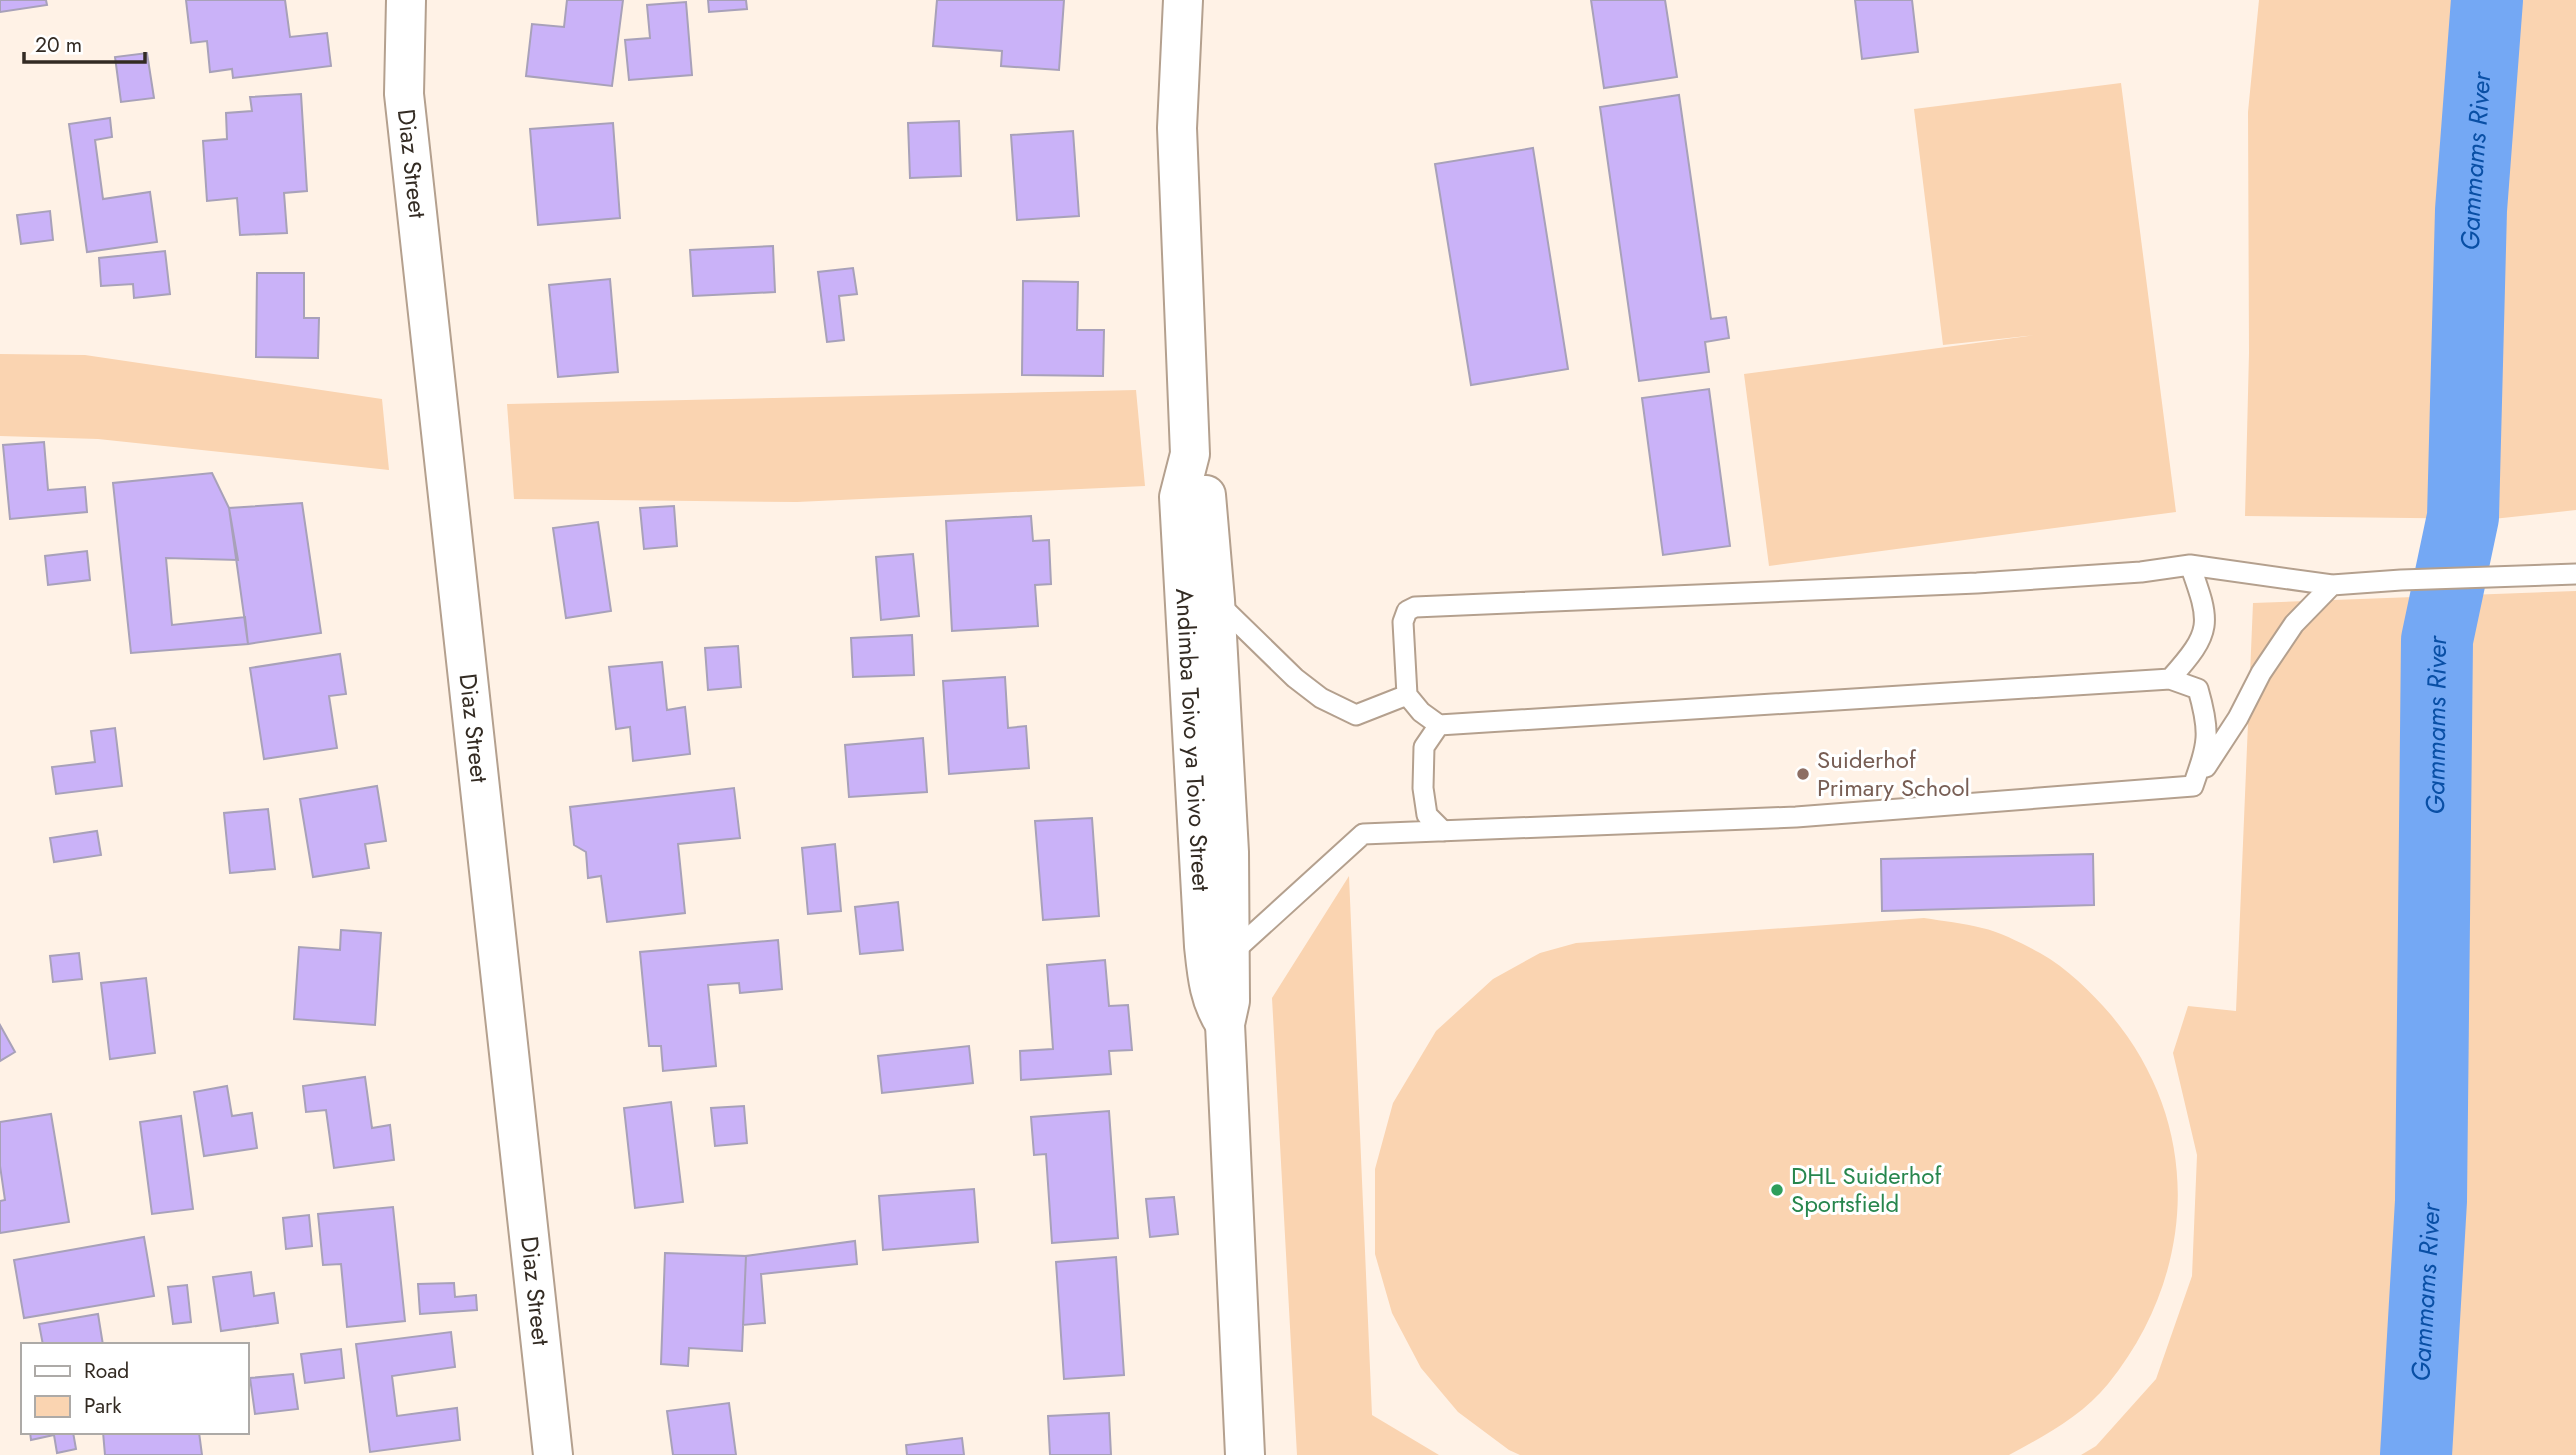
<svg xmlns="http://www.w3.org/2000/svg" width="2576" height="1455" font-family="Jost,sans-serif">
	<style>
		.green { fill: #fad4b1 }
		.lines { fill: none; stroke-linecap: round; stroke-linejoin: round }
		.river { stroke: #74a8f4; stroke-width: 72 }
		.building { fill: #cab2f8; stroke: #a8a1b9; stroke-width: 2 }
		.service-casing { stroke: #b4a08e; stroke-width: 23 }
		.minor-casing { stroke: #b4a08e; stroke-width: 42 }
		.tertiary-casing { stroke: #b4a08e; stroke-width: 42 }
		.service { stroke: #fff; stroke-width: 19 }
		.minor { stroke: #fff; stroke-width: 38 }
		.tertiary { stroke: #fff; stroke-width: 38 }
		.education-dot { fill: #8d6e63; stroke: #fff; stroke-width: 2.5 }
		.leisure-dot { fill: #2e9e5b; stroke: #fff; stroke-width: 2.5 }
		.labels { text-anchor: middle; stroke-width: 6; stroke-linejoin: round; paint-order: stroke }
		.street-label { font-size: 24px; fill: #332b23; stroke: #fff }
		.education-label { font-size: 24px; fill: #785e54; stroke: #fff; text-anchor: start }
		.leisure-label { font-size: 24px; fill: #27864d; stroke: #fff; text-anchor: start }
		.water-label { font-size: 26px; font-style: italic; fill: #094fa5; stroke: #fff }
	</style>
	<rect width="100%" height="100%" fill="#fff2e6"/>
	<path class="green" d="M2259,0H2576V510L2493,519L2245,516L2249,353L2248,112Z
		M2121,83L2176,512L1769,566L1744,374L2036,335L1943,345L1914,109Z
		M0,354L85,355L382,399L389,470L98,439L0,436Z
		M1136,390L1145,486L797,502L514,499L507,404Z
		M2576,591V1455H2081L2096,1446L2156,1379L2192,1276L2197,1155L2173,1053L2188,1006L2236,1011L2253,603Z
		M1349,876L1372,1415L1439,1455H1297L1272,998Z
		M1924,918C1943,921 1963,923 1982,928C2001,932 2023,944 2040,953C2067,968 2091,992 2111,1015C2204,1126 2197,1274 2108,1384C2082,1416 2044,1436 2009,1455H1520L1509,1450L1458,1412L1421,1368L1392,1313L1375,1254V1169L1393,1103L1436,1031L1493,979L1540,953L1576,943Z"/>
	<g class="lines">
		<path class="river" id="s1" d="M2416,1455L2431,1201L2437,640L2463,517L2471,210L2487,0"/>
	</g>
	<path class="building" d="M0,0H46L47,5L0,12Z
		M186,0H285L290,37L327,33L331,66L233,78L232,69L210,72L207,41L191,43Z
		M567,0H623L612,86L526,76L532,24L564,27Z
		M708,0H746L747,9L709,12Z
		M937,0H1064L1059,70L1001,66L1002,51L933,46Z
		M1591,0H1665L1677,77L1604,88Z
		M1855,0H1912L1918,52L1862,59Z
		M686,2L692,75L629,80L625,40L650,38L647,5Z
		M147,53L154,98L121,102L115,57Z
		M301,94L307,191L284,193L287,233L240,235L237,198L207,201L203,141L227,139L226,113L252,111L250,97Z
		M1679,95L1711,319L1726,317L1729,338L1705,342L1709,372L1639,381L1600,107Z
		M110,118L112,137L95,140L103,199L150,192L157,242L87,252L69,124Z
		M959,121L961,176L910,178L908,123Z
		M613,123L620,218L538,225L530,129Z
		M1073,131L1079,216L1017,220L1011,135Z
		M1533,148L1568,369L1471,385L1435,164Z
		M50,211L53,240L21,244L17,215Z
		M773,246L775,292L693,296L690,250Z
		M165,251L170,294L134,298L133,284L101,286L99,258Z
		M853,268L857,294L839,296L844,340L827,342L818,272Z
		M257,273H304V318H319L318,358L256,357Z
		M610,279L618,372L558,377L549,285Z
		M1023,281L1078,282L1077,330H1104L1103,376L1022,375Z
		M1709,389L1730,546L1663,555L1642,398Z
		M44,442L48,490L85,487L87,512L10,519L3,445Z
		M212,473L229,508L238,560L166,558L172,625L245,617L248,644L131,653L113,483Z
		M302,503L321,633L248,644L229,508Z
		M674,506L677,546L644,549L640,508Z
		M1031,516L1033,541L1049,540L1051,584L1035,585L1038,626L952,631L946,521Z
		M598,522L611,611L566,618L553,528Z
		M87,551L90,580L48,585L45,556Z
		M913,554L919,616L881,620L876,557Z
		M912,635L914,675L853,677L851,638Z
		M738,646L741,687L708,690L705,648Z
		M340,654L346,694L329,696L337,748L264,759L250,668Z
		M662,662L667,710L685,707L690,754L633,761L630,727L616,729L609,667Z
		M1005,677L1008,728L1026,726L1029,768L949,774L943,681Z
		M115,728L122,786L56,794L52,767L95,762L91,731Z
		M923,738L927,792L849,797L845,745Z
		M377,786L386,841L365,844L369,868L313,877L300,799Z
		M734,788L740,838L678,844L685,913L607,922L601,876L588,878L586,852L574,845L570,807Z
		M268,809L275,869L230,873L224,813Z
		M1092,818L1099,916L1043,920L1035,821Z
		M97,831L101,855L54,862L50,838Z
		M835,844L841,911L808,914L802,848Z
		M2093,854L2094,905L1882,911L1881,859Z
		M898,902L903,950L860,954L855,907Z
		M341,930L381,933L375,1025L294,1019L299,947L340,950Z
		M778,940L782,989L740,993L739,983L708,985L716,1066L663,1071L661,1046H649L640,952Z
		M79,953L82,979L53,982L50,956Z
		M1105,960L1109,1006L1128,1005L1132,1050L1109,1051L1111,1074L1021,1080L1020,1051L1053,1049L1047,965Z
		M146,978L155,1053L110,1059L101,983Z
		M0,1025L15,1052L0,1061Z
		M969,1046L973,1083L882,1093L878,1056Z
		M365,1077L372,1128L390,1125L394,1160L334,1168L326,1110L306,1112L303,1086Z
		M227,1086L232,1116L252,1113L257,1148L204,1156L194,1092Z
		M671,1102L683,1202L635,1208L624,1108Z
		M744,1106L747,1143L715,1146L711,1108Z
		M1109,1111L1118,1238L1052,1243L1046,1154L1034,1155L1031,1117Z
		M51,1114L69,1222L0,1233V1201L5,1200L0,1166V1122Z
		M181,1116L193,1209L152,1214L140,1122Z
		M974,1189L978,1242L883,1250L879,1196Z
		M1174,1197L1178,1234L1150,1237L1146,1199Z
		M393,1207L405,1321L347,1327L341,1264L323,1265L318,1214Z
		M309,1215L312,1246L286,1249L283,1218Z
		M144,1237L154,1296L24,1318L14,1260Z
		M855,1241L857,1264L761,1274L765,1323L743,1325L746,1256Z
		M665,1253L746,1256L742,1351L689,1348L688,1366L661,1364Z
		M1116,1257L1124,1375L1064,1379L1056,1262Z
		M251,1272L254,1296L274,1293L278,1323L221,1331L213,1277Z
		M454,1283L455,1297L476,1295L477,1310L420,1314L418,1284Z
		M187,1285L191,1322L173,1324L168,1287Z
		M98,1314L103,1345H43L39,1324Z
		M451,1332L455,1367L392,1376L397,1416L457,1408L460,1440L370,1452L356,1344Z
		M341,1349L344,1378L305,1383L301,1354Z
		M293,1374L298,1409L255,1414L250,1378Z
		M729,1403L736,1455H673L667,1411Z
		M1109,1413L1111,1455H1050L1048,1416Z
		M30,1432H73L76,1449L57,1453L54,1435L31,1440Z
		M103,1432H199L202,1455H105Z
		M962,1438L964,1455H907L906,1445Z"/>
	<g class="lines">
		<defs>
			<path id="service" d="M2190,565L2332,585L2401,580L2576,574
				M1218,603L1295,678L1321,698L1356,715L1407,695
				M1439,725L1421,712L1407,695L1403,622L1407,611L1415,607L1977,583L2141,572L2190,565C2211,624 2213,631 2170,679
				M2206,767L2238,718L2261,673L2294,624L2332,585
				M1231,954L1363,834L1796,817L2193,786C2208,743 2211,734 2198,689L2170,679L1439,725L1424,747L1423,788L1427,815L1443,831"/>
			<g id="minor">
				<path id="s2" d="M406,0L404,94L553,1455"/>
			</g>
			<g id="tertiary">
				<path id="s3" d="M1183,0L1177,128L1190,454L1179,497L1204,946C1207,975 1209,1000 1225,1024"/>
				<path d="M1206,495L1215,600L1229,852L1230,1001L1225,1024L1245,1455"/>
			</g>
		</defs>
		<use href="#service" class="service-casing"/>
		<use href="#minor" class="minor-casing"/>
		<use href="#tertiary" class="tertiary-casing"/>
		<use href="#service" class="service"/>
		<use href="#minor" class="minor"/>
		<use href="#tertiary" class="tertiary"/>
	</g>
	<circle class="education-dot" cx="1803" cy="774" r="7"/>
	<circle class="leisure-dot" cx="1777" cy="1190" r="7"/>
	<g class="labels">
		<g class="street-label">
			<text dy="8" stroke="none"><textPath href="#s2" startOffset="164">Diaz Street</textPath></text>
			<text dy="8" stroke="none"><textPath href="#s2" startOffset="732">Diaz Street</textPath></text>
			<text dy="8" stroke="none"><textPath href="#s3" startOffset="742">Andimba Toivo ya Toivo Street</textPath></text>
			<text dy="8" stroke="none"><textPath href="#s2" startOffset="1298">Diaz Street</textPath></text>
		</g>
		<g class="education-label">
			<text x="1817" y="768">Suiderhof<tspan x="1817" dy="28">Primary School</tspan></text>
		</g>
		<g class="leisure-label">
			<text x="1791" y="1184">DHL Suiderhof<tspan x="1791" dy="28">Sportsfield</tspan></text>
		</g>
		<g class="water-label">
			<text dy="9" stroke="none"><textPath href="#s1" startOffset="1297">Gammams River</textPath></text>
			<text dy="9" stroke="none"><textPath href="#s1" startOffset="730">Gammams River</textPath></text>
			<text dy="9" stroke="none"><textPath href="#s1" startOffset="163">Gammams River</textPath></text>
		</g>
	</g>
	<rect x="21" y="1343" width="228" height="91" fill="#ffffff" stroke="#adaaa7" stroke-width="2"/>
	<rect x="35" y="1366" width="35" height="10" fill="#ffffff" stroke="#adaaa7" stroke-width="2"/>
	<text x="84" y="1378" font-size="21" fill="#332b23">Road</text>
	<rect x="35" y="1396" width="35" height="21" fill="#fad4b1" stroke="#adaaa7" stroke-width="2"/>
	<text x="84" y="1413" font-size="21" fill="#332b23">Park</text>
	<path d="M24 52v10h121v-10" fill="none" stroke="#332b23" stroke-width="3.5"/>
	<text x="35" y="52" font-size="21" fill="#332b23" stroke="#ffffff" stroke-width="5" paint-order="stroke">20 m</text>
</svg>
